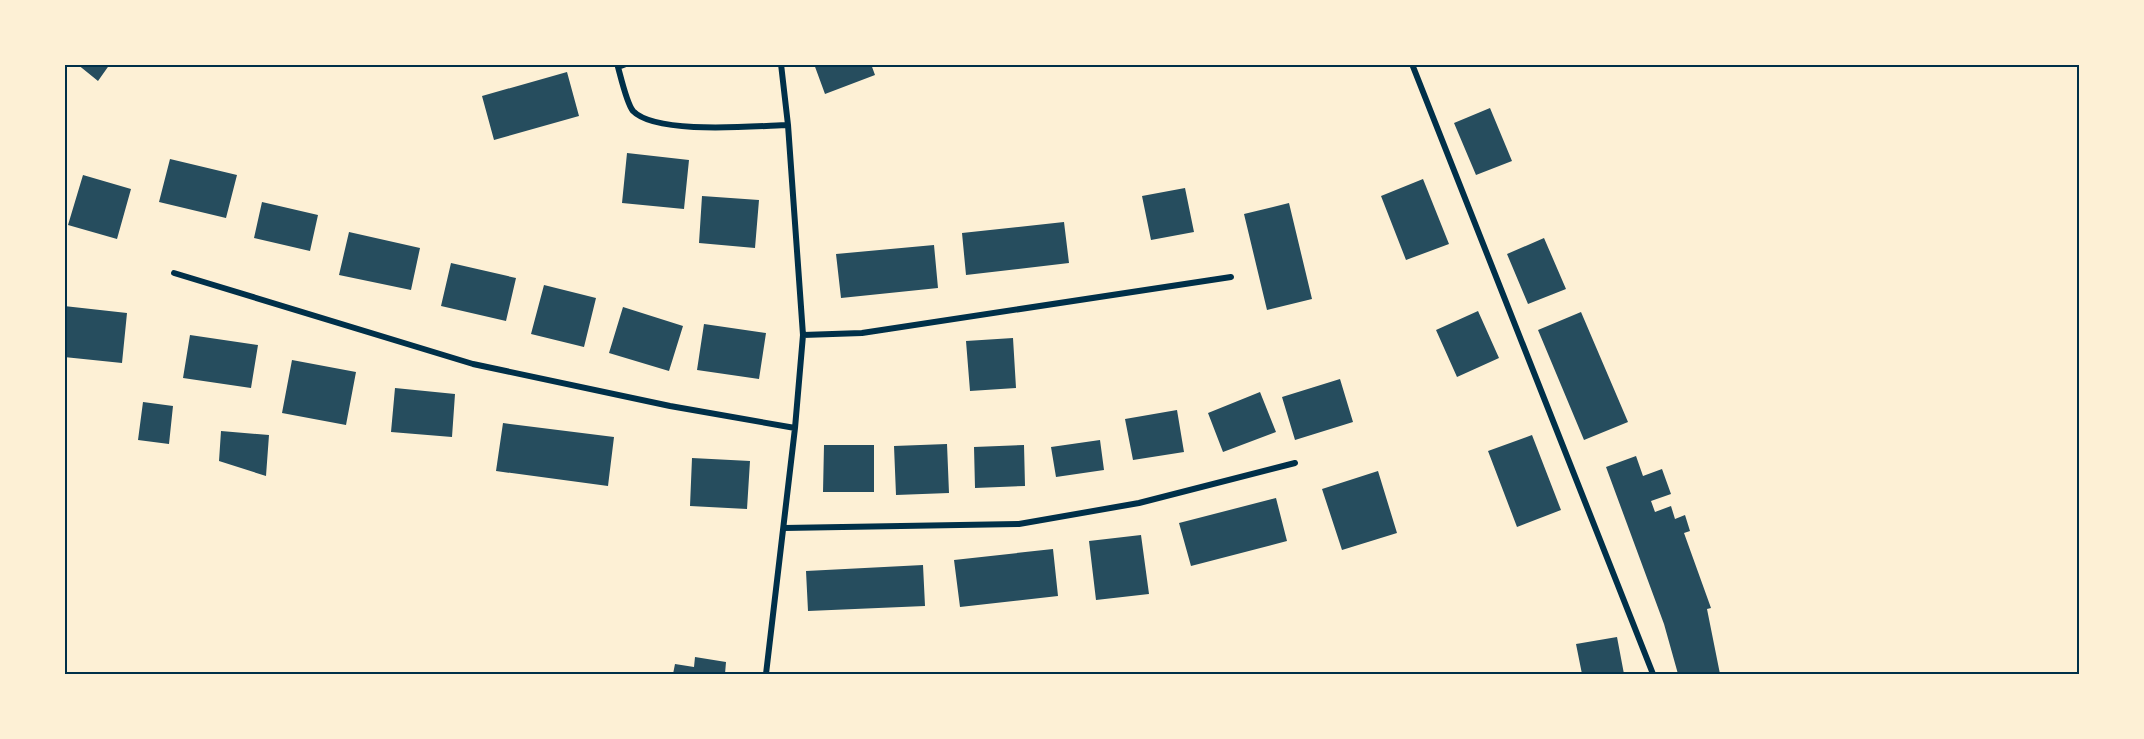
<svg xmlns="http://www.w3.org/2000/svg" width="2144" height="739" font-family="'Noto Serif',serif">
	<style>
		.building { fill: #264d5e }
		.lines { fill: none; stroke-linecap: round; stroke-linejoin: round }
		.minor { stroke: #003049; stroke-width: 6 }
		.neatline { fill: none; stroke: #003049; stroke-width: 2 }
	</style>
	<rect width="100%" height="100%" fill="#fdf0d5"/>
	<path class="building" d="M77,64H110L98,81Z
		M814,64H871L875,75L825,94Z
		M567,72L579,116L494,140L482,96Z
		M1490,108L1512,161L1476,175L1454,123Z
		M627,153L689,160L684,209L622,203Z
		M170,159L237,175L226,218L159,202Z
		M83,175L131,189L117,239L68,225Z
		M1423,179L1449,244L1406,260L1381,196Z
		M1185,188L1194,232L1151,240L1142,196Z
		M702,196L759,200L755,248L699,243Z
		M262,202L318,215L310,251L254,238Z
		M1289,203L1312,299L1267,310L1244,214Z
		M1064,222L1069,263L966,275L962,233Z
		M349,232L420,248L411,290L339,275Z
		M1544,238L1566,289L1528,304L1507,254Z
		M934,245L938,288L841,298L836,254Z
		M451,263L516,278L506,321L441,306Z
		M544,285L596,298L584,347L531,334Z
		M64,306L127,313L122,363L64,357Z
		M623,307L683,326L669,371L609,353Z
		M1478,311L1499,358L1457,377L1436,330Z
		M1581,312L1628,422L1584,440L1538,330Z
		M704,324L766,333L759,379L697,370Z
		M190,335L258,345L251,388L183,378Z
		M1013,338L1016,388L970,391L966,341Z
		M292,360L356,372L346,425L282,413Z
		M1340,379L1353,422L1295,440L1282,397Z
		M395,388L455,394L452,437L391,432Z
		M1260,392L1276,432L1223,452L1208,413Z
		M143,402L173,406L169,444L138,440Z
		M1177,410L1184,452L1133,460L1125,419Z
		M503,423L614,437L608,486L496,471Z
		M221,431L269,435L266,476L219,461Z
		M1532,435L1561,510L1517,527L1488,451Z
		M1100,440L1104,470L1056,477L1051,447Z
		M947,444L949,493L896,495L894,446Z
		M824,445H874V492H823Z
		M1024,445L1025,486L975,488L974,447Z
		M1636,456L1643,476L1662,469L1671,494L1651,501L1655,512L1671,506L1675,519L1685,515L1690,531L1684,533L1711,608L1707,609L1720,674H1678L1664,624L1606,467Z
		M692,458L750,461L747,509L690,506Z
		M1378,471L1397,533L1342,550L1322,489Z
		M1276,498L1287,541L1191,566L1179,523Z
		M1141,535L1149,594L1096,600L1089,541Z
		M1053,549L1058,596L960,607L954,560Z
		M923,565L925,606L808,611L806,571Z
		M1617,637L1624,674H1582L1576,644Z
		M695,657L726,662L725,674H673L675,664L694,667Z"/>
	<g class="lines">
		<path class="minor" d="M626,64L618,67C621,78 627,104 633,111C656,135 755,126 788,125
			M1412,64L1653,674
			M174,273L473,364L670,406L795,428
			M803,335L862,333L1231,277
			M784,528L1019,524L1139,503L1295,463
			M766,674L795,428L803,335L788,125L781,64"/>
	</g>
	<rect width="2144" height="739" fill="none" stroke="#fdf0d5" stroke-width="132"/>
	<rect x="66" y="66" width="2012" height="607" class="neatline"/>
</svg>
